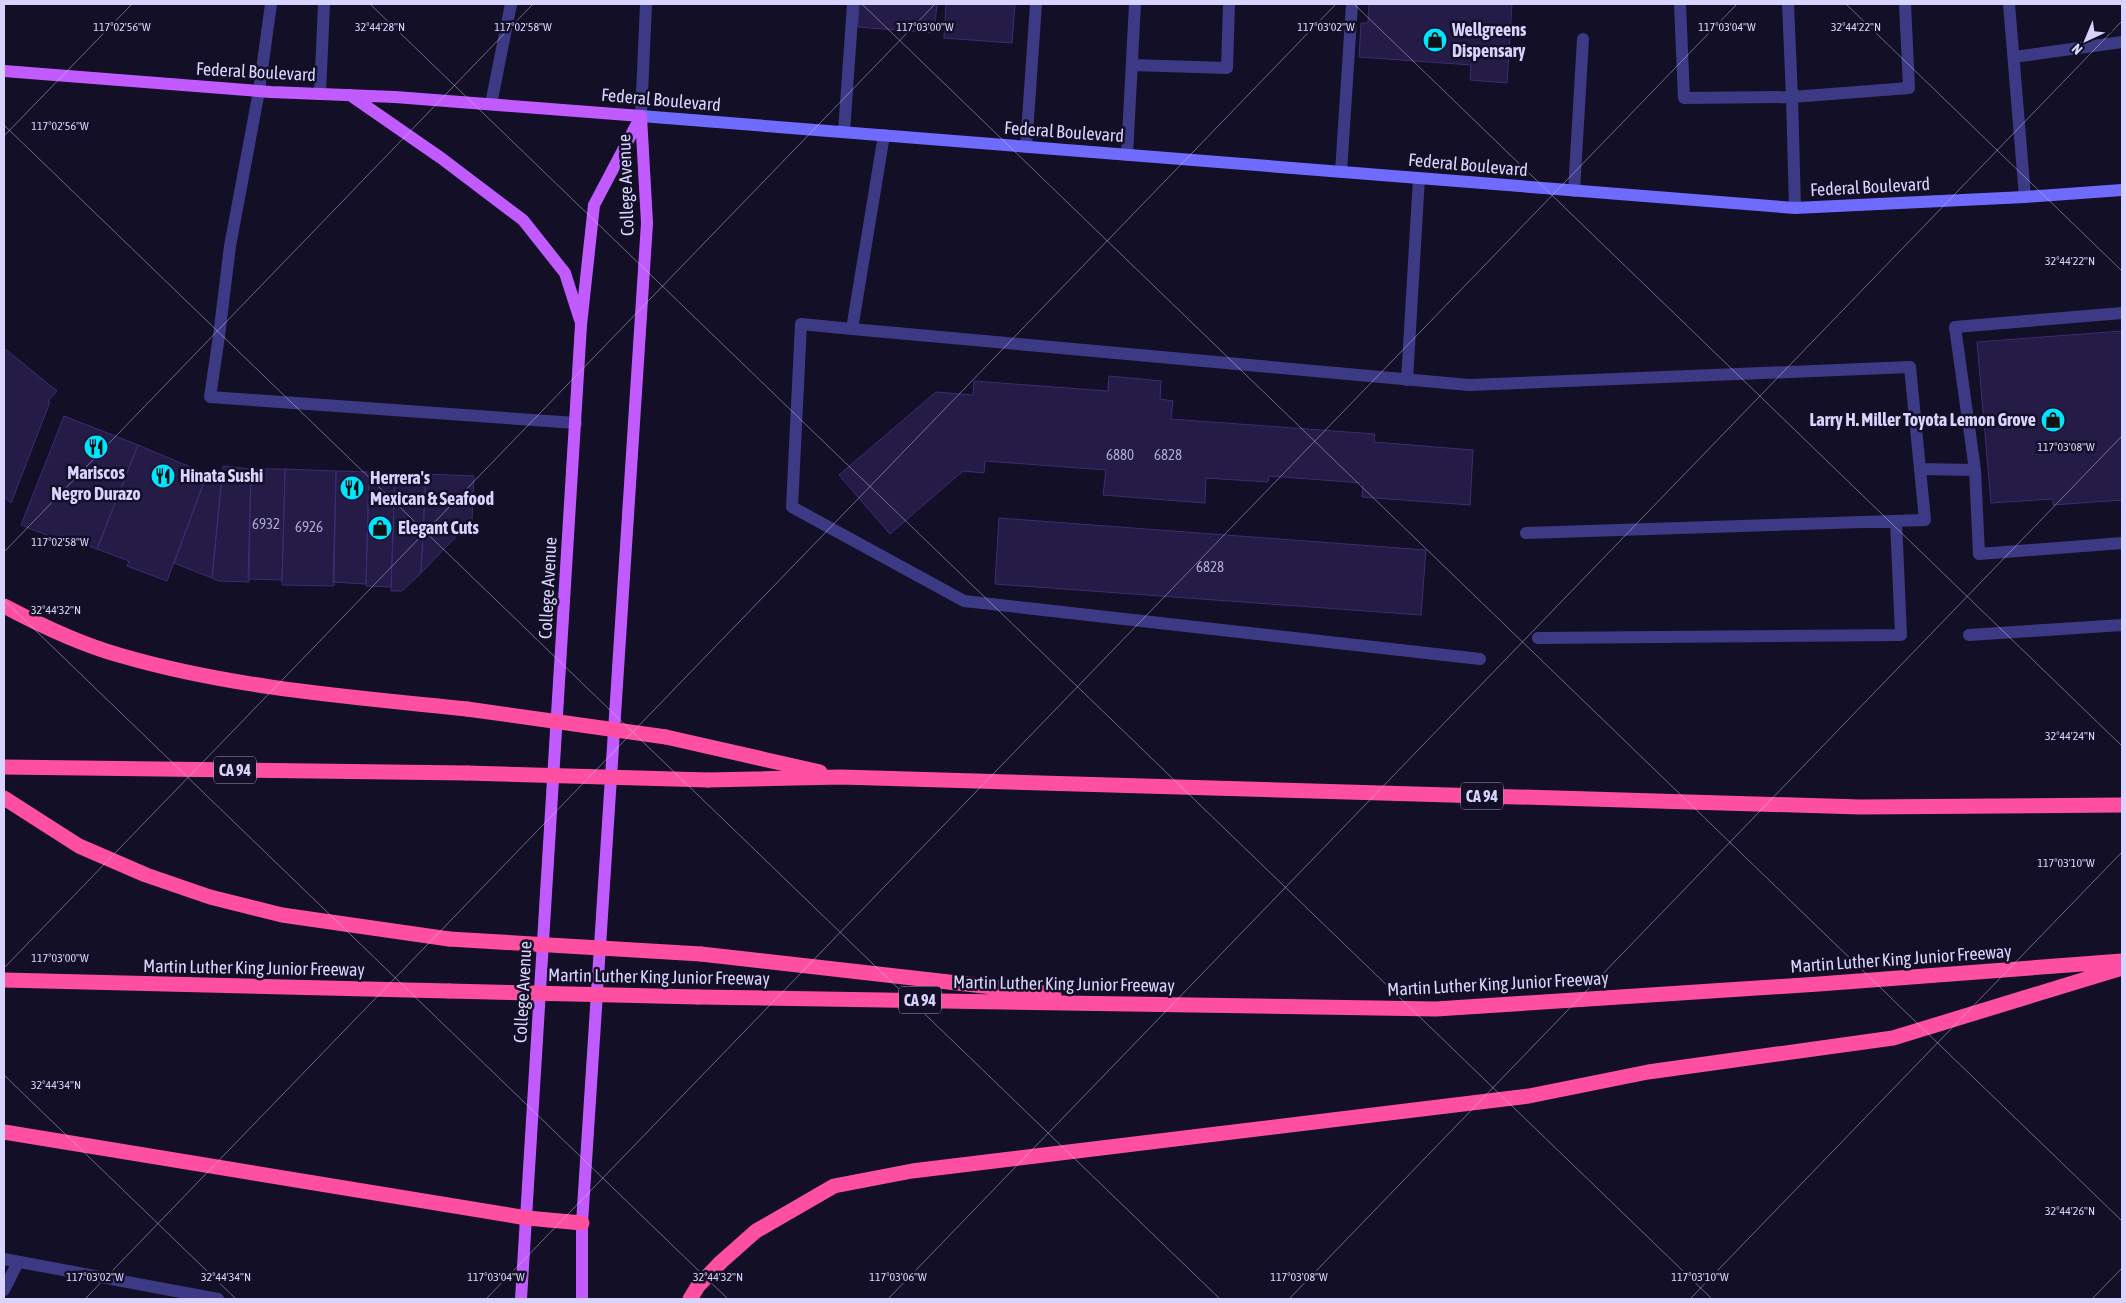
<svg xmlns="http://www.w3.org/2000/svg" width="2126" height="1303" font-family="'Asap Condensed',sans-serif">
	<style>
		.building { fill: #241b47; stroke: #3b2d73 }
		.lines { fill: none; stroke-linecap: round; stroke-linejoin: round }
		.service { stroke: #3d3a85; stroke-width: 12 }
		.minor { stroke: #3d3a85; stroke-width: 12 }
		.secondary { stroke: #6f6bff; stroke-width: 12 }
		.primary { stroke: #c25bff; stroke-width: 12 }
		.motorway { stroke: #ff4fa3; stroke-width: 15 }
		.motorway-bridge { stroke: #ff4fa3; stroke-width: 15 }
		.ticks { fill: none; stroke: #d9d4ff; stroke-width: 1; stroke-opacity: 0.45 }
		.labels { text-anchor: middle; stroke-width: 5; stroke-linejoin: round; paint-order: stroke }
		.number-label { font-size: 15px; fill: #aca6d1 }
		.shield { fill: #130f26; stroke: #9e99be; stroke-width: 1 }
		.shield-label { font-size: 16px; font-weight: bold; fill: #d9d4ff }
		.poi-label { font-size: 18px; font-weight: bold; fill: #d9d4ff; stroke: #130f26; text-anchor: start }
		.street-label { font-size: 18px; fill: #d9d4ff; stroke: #130f26 }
		.ticks-label { font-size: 12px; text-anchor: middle; fill: #d9d4ff; stroke: #130f26; stroke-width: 5; stroke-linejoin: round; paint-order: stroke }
	</style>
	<rect width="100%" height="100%" fill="#130f26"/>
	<path class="building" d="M859,4H937L934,33L858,27Z
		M946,4H1015L1012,43L944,38Z
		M1369,4H1512L1507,83L1470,80L1471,65L1359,57L1361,23H1368Z
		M2122,331V500L2053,505V499L1991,503L1977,342Z
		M4,348L57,391L48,401L50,402L11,503L4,497Z
		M1109,376L1161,381L1160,399L1173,401L1171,419L1375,434L1374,442L1473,450L1470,505L1362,497L1363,483L1269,476L1268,482L1206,478L1205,503L1103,495L1106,470L985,461L984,473L963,471L890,534L839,475L936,392L973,395L974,381L1108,391Z
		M64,416L138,445L97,549L61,535L59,540L21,525Z
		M138,445L207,474L167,581L127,566L129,561L97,549Z
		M223,466L251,469L249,582L219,581L212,578Z
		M251,469H285L282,580L248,579Z
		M285,469L336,471L334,586L282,585Z
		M336,471L369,472L366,584L333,582Z
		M369,472L395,473L391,587L366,586Z
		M395,473L426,474L421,573L402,591H391Z
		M207,474L222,475L212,578L174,563Z
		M426,474L474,476L472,520L421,573Z
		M999,518L1426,550L1421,615L995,584Z"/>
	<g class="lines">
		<path class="service" d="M271,4L259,91L230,246L219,336L210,397L576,423
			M1680,4L1684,98L1792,97L1795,208
			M1788,4L1792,97L1909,88L1905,4
			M2009,4L2025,197
			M2014,57L2122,42
			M1132,65L1227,68L1229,4
			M320,93L324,4
			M491,104L511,4
			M844,132L853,4
			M884,135L852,329L801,324L792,507L964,601L1480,659
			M1026,147L1036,4
			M1127,155L1135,4
			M1341,172L1352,4
			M1574,191L1583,39
			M852,329L1469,385L1910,367L1925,520L1526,533
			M1407,380L1419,178
			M1920,469L1975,470L1955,327L2122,313
			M1975,470L1979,554L2122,543
			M1969,635L2122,625
			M1538,638L1901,635L1896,521"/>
		<path class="minor" d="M641,116L646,4
			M4,1259L218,1299
			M4,1290L18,1262"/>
		<path class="secondary" d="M641,116L1795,208L2025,197L2122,190"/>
		<path class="primary" d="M4,71L271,92L395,97L641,116
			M350,95L441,158L523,220L565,273L580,320
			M521,1299L581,325L594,205L641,116
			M582,1299V1223L647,223L641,116"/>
		<path class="motorway" d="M4,606C40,625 79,644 119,655C231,688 351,697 467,709
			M666,737L820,772
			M4,767L467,773
			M708,780L841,777L1860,807L2122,805
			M4,798L79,846L146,875L210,897L282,915L449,939
			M701,954L1054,994
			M4,980L449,991
			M698,997L1436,1009L1819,984L2122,961
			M4,1132L527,1218L582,1223
			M690,1299L698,1286L721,1262L756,1231L834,1186L912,1171L1529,1096L1648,1072L1893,1038L2122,968"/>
		<path class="motorway-bridge" d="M467,709L666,737
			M467,773L708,780
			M449,939L701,954
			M449,991L698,997"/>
	</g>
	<path class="ticks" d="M370,4L1712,1299M862,4L2122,1221M1354,4L2122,746M1846,4L2122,271M4,125L1220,1299M4,136L132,4M4,552L533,4M4,600L728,1299M4,968L935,4M4,1075L236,1299M85,1299L1336,4M486,1299L1737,4M888,1299L2122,21M1289,1299L2122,436M1690,1299L2122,852M2092,1299L2122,1268"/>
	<defs>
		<symbol id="shop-disc" viewBox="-11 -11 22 22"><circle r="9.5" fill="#00e5ff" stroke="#130f26"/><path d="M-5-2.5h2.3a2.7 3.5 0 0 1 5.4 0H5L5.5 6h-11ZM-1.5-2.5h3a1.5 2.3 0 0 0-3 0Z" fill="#111"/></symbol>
		<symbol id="restaurant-disc" viewBox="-11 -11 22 22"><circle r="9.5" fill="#00e5ff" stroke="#130f26"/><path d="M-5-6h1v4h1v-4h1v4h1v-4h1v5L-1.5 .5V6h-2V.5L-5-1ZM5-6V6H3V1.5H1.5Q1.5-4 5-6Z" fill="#111"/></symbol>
	</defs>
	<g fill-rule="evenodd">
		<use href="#shop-disc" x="1421" y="26" width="28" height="28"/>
		<use href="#shop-disc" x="2039" y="406" width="28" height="28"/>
		<use href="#restaurant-disc" x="82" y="433" width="28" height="28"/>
		<use href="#restaurant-disc" x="149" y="462" width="28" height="28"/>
		<use href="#restaurant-disc" x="338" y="474" width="28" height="28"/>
		<use href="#shop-disc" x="366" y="514" width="28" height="28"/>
	</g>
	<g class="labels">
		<g class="number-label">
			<text x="1120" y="460">6880</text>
			<text x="1168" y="460">6828</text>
			<text x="266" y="529">6932</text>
			<text x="309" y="532">6926</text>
			<text x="1210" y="572">6828</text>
		</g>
		<g class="shield">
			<rect x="214" y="756.5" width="42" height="27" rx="4"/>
			<rect x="1461" y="782.5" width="42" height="27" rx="4"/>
			<rect x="899" y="986.5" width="42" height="27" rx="4"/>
		</g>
		<g class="shield-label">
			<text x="235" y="776">CA 94</text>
			<text x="1482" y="802">CA 94</text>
			<text x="920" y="1006">CA 94</text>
		</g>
		<g class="poi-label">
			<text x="1452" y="36">Wellgreens<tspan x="1452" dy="21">Dispensary</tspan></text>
			<text x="2036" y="426" text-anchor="end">Larry H. Miller Toyota Lemon Grove</text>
			<text x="96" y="479" text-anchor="middle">Mariscos<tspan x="96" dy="21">Negro Durazo</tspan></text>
			<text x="180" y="482">Hinata Sushi</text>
			<text x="370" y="484">Herrera's<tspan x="370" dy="21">Mexican &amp; Seafood</tspan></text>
			<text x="398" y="534">Elegant Cuts</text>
		</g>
		<g class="street-label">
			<text transform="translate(256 72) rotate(3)" y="6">Federal Boulevard</text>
			<text transform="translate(661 100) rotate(5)" y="6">Federal Boulevard</text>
			<text transform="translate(1064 132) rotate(4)" y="6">Federal Boulevard</text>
			<text transform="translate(1468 165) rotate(5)" y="6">Federal Boulevard</text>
			<text transform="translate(626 185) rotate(-92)" y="6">College Avenue</text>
			<text transform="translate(1870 187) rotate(-3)" y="6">Federal Boulevard</text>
			<text transform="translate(548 588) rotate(-87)" y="6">College Avenue</text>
			<text transform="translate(1901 959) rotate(-4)" y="6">Martin Luther King Junior Freeway</text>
			<text transform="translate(254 968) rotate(1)" y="6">Martin Luther King Junior Freeway</text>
			<text transform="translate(659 977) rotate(1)" y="6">Martin Luther King Junior Freeway</text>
			<text transform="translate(1064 984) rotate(1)" y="6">Martin Luther King Junior Freeway</text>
			<text transform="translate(1498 984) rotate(-3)" y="6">Martin Luther King Junior Freeway</text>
			<text transform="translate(523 992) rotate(-87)" y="6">College Avenue</text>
		</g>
	</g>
	<g class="ticks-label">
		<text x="380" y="31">32°44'28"N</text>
		<text x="1856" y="31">32°44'22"N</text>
		<text x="122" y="31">117°02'56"W</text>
		<text x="523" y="31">117°02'58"W</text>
		<text x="925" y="31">117°03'00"W</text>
		<text x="1326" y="31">117°03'02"W</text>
		<text x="1727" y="31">117°03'04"W</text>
		<text x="60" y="130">117°02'56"W</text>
		<text x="2070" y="265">32°44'22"N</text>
		<text x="2066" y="451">117°03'08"W</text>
		<text x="60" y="546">117°02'58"W</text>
		<text x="56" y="614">32°44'32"N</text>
		<text x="2070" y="740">32°44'24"N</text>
		<text x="2066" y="867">117°03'10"W</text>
		<text x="60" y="962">117°03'00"W</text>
		<text x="56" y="1089">32°44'34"N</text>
		<text x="2070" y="1215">32°44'26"N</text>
		<text x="95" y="1281">117°03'02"W</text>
		<text x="496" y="1281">117°03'04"W</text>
		<text x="898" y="1281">117°03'06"W</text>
		<text x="1299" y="1281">117°03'08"W</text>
		<text x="1700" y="1281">117°03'10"W</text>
		<text x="226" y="1281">32°44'34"N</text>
		<text x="718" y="1281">32°44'32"N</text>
	</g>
	<rect width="2126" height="1303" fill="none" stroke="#d9d4ff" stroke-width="10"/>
	<g transform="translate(2086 40) rotate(224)" stroke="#130f26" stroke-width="4" paint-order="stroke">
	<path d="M0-4L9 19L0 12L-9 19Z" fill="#d9d4ff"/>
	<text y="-8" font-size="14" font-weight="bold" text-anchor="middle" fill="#d9d4ff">N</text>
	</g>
</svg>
